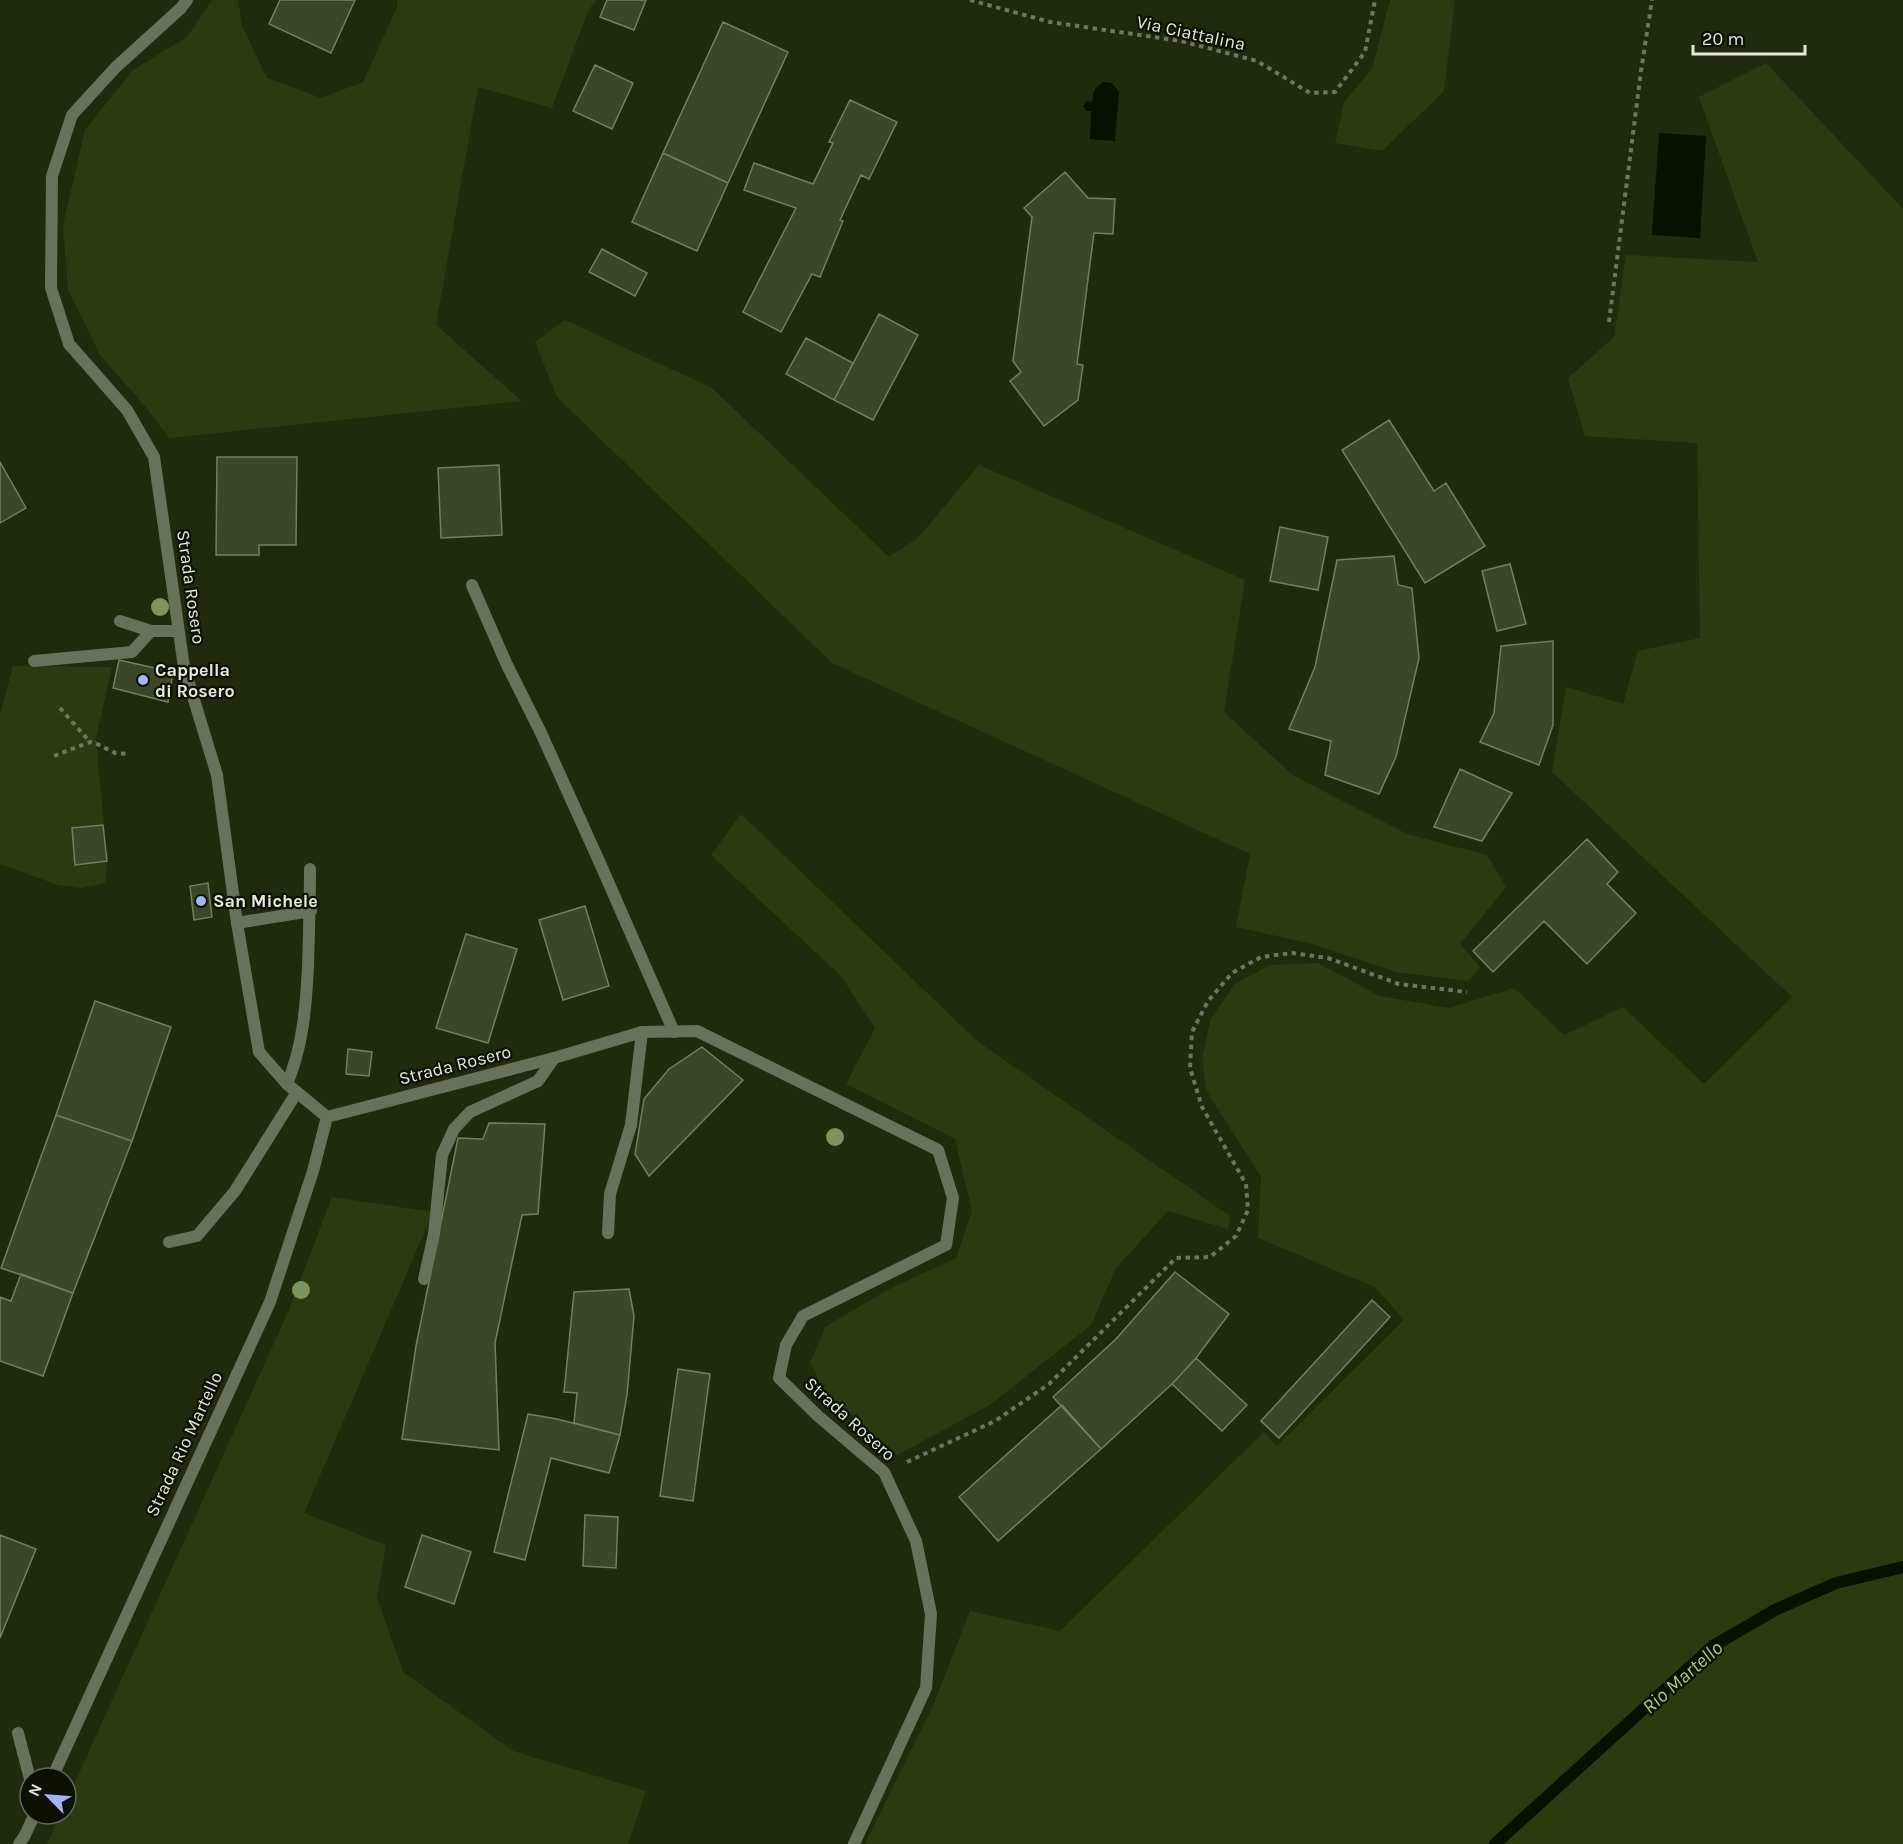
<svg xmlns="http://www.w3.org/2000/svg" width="1903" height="1844" font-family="Karla,sans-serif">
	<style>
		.green { fill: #2c3b0f }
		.water { fill: #081000 }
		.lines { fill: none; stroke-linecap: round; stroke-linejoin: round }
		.stream { stroke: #081000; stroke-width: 12 }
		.building { fill: #3b4729; stroke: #738060; stroke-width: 1.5 }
		.path { stroke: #6d765e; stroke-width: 4; stroke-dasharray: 4.5 4.5; stroke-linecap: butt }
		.service { stroke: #68725b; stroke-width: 12 }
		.minor { stroke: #68725b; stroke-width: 12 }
		.tree { fill: #7f945b }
		.poi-dot { fill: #a4b2fc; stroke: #0c1105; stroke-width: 2 }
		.labels { text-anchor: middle; stroke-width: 4.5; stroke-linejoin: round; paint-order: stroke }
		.street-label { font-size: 18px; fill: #e3ead9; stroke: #0c1105 }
		.poi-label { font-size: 18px; font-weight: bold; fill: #e3ead9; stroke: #0c1105; text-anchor: start }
		.water-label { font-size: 20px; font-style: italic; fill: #adcc7c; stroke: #0c1105 }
	</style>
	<rect width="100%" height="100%" fill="#202a0d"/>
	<path class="green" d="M212,0H238L242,26L267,78L321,98L363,82L397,7V0H596L588,11L552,108L478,87L436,325L522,401L169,438L145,406L100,355L68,290L63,225L85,130L133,70L187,37Z
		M1390,0H1455L1444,91L1382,151L1335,143L1344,102L1372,69Z
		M1766,63L1903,209V1844H865L934,1703L970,1611L1060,1631L1264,1432L1277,1446L1404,1320L1375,1287L1258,1238L1261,1177L1206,1090L1202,1057L1211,1018L1235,984L1270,965L1317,963L1380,996L1449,1008L1514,988L1564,1035L1623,1007L1704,1084L1792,997L1552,772L1566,687L1623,704L1638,651L1700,638L1697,443L1585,436L1568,378L1614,337L1626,255L1758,262L1699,97Z
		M565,320L712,388L889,557L918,538L979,465L1245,580L1224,712L1294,776L1407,834L1487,855L1506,887L1460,944L1480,967L1468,981L1396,972L1313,944L1236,927L1250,854L832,663L557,397L535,342Z
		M13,666L112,667L96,738L107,861L106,883L80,888L58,885L0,864V714Z
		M741,814L977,1041L1230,1216L1228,1229L1168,1211L1116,1268L1091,1325L990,1405L897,1455L825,1392L810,1363L825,1327L891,1288L956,1258L972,1211L955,1139L846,1084L875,1028L841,976L711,855Z
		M332,1197L433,1212L304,1513L386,1545L377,1597L403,1672L513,1751L646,1791L628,1844H47L61,1814H66V1802L288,1312Z"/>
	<path class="water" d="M1103,82L1112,83L1119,92L1115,141L1090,139L1091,111H1086L1083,106L1087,101L1092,102L1094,90Z
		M1659,133L1706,136L1700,238L1652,235Z"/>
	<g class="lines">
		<path class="stream" d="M1495,1844L1713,1646L1775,1610L1836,1583L1903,1567"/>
	</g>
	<path class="building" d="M280,0H355L331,53L269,24Z
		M607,0H646L634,30L600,17Z
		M723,22L788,52L728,183L663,153Z
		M595,65L633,83L612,129L573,111Z
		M850,100L897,122L869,179L861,175L840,220L843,221L820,277L812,274L781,332L743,312L796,208L744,190L754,163L813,184L833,143L829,142Z
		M663,153L728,183L697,251L632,222Z
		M1065,172L1088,198L1115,199L1113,234L1094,233L1077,364L1083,365L1078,400L1044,426L1010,381L1021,372L1013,361L1032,217L1024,208Z
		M602,249L647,273L635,296L589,272Z
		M879,314L918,335L873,420L834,400Z
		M806,338L853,363L834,400L786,374Z
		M1389,420L1434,491L1446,483L1485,546L1425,583L1342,450Z
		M217,457H297L296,545H259V555H216Z
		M0,462L26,508L0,523Z
		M499,465L502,535L441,538L438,468Z
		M1280,527L1328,537L1318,590L1270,581Z
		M1394,556L1398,585L1412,588L1419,658L1396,757L1379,794L1325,775L1331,741L1289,729L1315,667L1337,560Z
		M1510,564L1526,624L1497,631L1482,571Z
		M1553,641V725L1539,765L1480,742L1494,713L1501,646Z
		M119,660L173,672L168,702L113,688Z
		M1460,769L1512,793L1482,841L1434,827Z
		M103,825L107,861L75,865L72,828Z
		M1587,839L1618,872L1607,884L1636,913L1587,964L1544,921L1493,972L1473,951Z
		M208,883L212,917L194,920L190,886Z
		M585,906L609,986L563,1000L539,920Z
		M466,934L517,949L488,1043L436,1028Z
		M95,1001L171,1027L132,1141L56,1115Z
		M702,1047L743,1080L649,1176L635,1154L644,1099L669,1069Z
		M348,1049L372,1052L369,1076L346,1074Z
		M56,1115L132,1141L73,1293L1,1268Z
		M489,1123L545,1124L538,1214L522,1215L495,1343L499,1450L402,1439L416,1346L458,1138L483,1139Z
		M1175,1272L1229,1314L1196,1358L1172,1384L1101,1449L1053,1397L1116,1339Z
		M21,1274L73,1293L43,1376L0,1361V1297L11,1301Z
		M629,1289L634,1316L627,1395L620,1435L574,1423L577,1393L564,1392L574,1292Z
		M1372,1300L1390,1317L1279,1438L1261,1421Z
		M1196,1358L1247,1405L1222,1431L1172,1384Z
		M678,1369L710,1374L693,1501L660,1496Z
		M1062,1405L1101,1449L998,1541L959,1497Z
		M528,1414L557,1419L620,1435L609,1473L551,1458L525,1560L494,1552Z
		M585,1515L618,1517L616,1568L583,1566Z
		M0,1535L36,1549L0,1638Z
		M422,1535L471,1552L454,1604L405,1587Z"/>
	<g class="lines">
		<path class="path" d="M970,0L1050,22L1181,41L1257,61L1310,93L1335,92L1365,52L1375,0
			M1609,322L1641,71L1652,0
			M60,708L90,742
			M54,756L90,742L97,744L115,753L128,754
			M907,1462L995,1421L1049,1384L1176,1258L1210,1257L1236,1236L1248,1210L1246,1184L1202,1107L1190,1068L1192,1032L1208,1001L1232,973L1261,957L1292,953L1328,958L1399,984L1467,992"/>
		<path class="service" d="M472,585L507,665L541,733L599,861L674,1032
			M120,621L151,631H178
			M34,661L132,652L151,631
			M237,923L311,911
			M287,1084C303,1046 306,1007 308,966C309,934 310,901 310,869
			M608,1233L610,1194L631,1125L642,1032
			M169,1242L197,1236L235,1191L297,1092
			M424,1279L434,1234L442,1155L454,1129L470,1112L538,1081L554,1058
			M18,1733L30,1779"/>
		<path class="minor" d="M187,0L181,8L116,67L72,115L52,176L51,288L69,344L127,410L154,457L184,667L217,775L237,923L259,1052L287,1084L327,1117
			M327,1117L554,1058L642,1032L697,1031L938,1150L953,1198L946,1245L803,1316L786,1345L779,1378L818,1416L884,1472L916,1541L931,1614L926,1688L854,1844
			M52,1778L270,1302L313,1171L327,1117
			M19,1844L24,1837L35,1814"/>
	</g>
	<g class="tree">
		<circle cx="160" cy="607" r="9"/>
		<circle cx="835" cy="1137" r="9"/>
		<circle cx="301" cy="1290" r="9"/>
	</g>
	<g class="poi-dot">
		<circle cx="143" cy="680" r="6"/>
		<circle cx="201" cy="901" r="6"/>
	</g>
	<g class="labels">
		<g class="street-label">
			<text transform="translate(1191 33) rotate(12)" y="6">Via Ciattalina</text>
			<text transform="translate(191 587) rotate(82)" y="6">Strada Rosero</text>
			<text transform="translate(455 1065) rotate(-14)" y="6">Strada Rosero</text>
			<text transform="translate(850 1419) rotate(42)" y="6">Strada Rosero</text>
			<text transform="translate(184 1444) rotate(-65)" y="6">Strada Rio Martello</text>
		</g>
		<g class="poi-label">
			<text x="155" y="676">Cappella<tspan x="155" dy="21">di Rosero</tspan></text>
			<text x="213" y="907">San Michele</text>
		</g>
		<g class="water-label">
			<text transform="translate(1682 1677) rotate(-41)" y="7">Rio Martello</text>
		</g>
	</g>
	<g transform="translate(48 1796) rotate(295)"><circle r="28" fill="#0c1105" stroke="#62685a" stroke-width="1.5"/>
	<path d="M0-4.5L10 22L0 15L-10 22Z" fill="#a4b2fc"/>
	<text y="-9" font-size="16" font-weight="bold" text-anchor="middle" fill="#e3ead9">N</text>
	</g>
	<path d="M1693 45v9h112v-9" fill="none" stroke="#e3ead9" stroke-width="3"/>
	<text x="1702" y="45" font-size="18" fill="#e3ead9" stroke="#0c1105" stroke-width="4.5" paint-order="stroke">20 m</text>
</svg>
